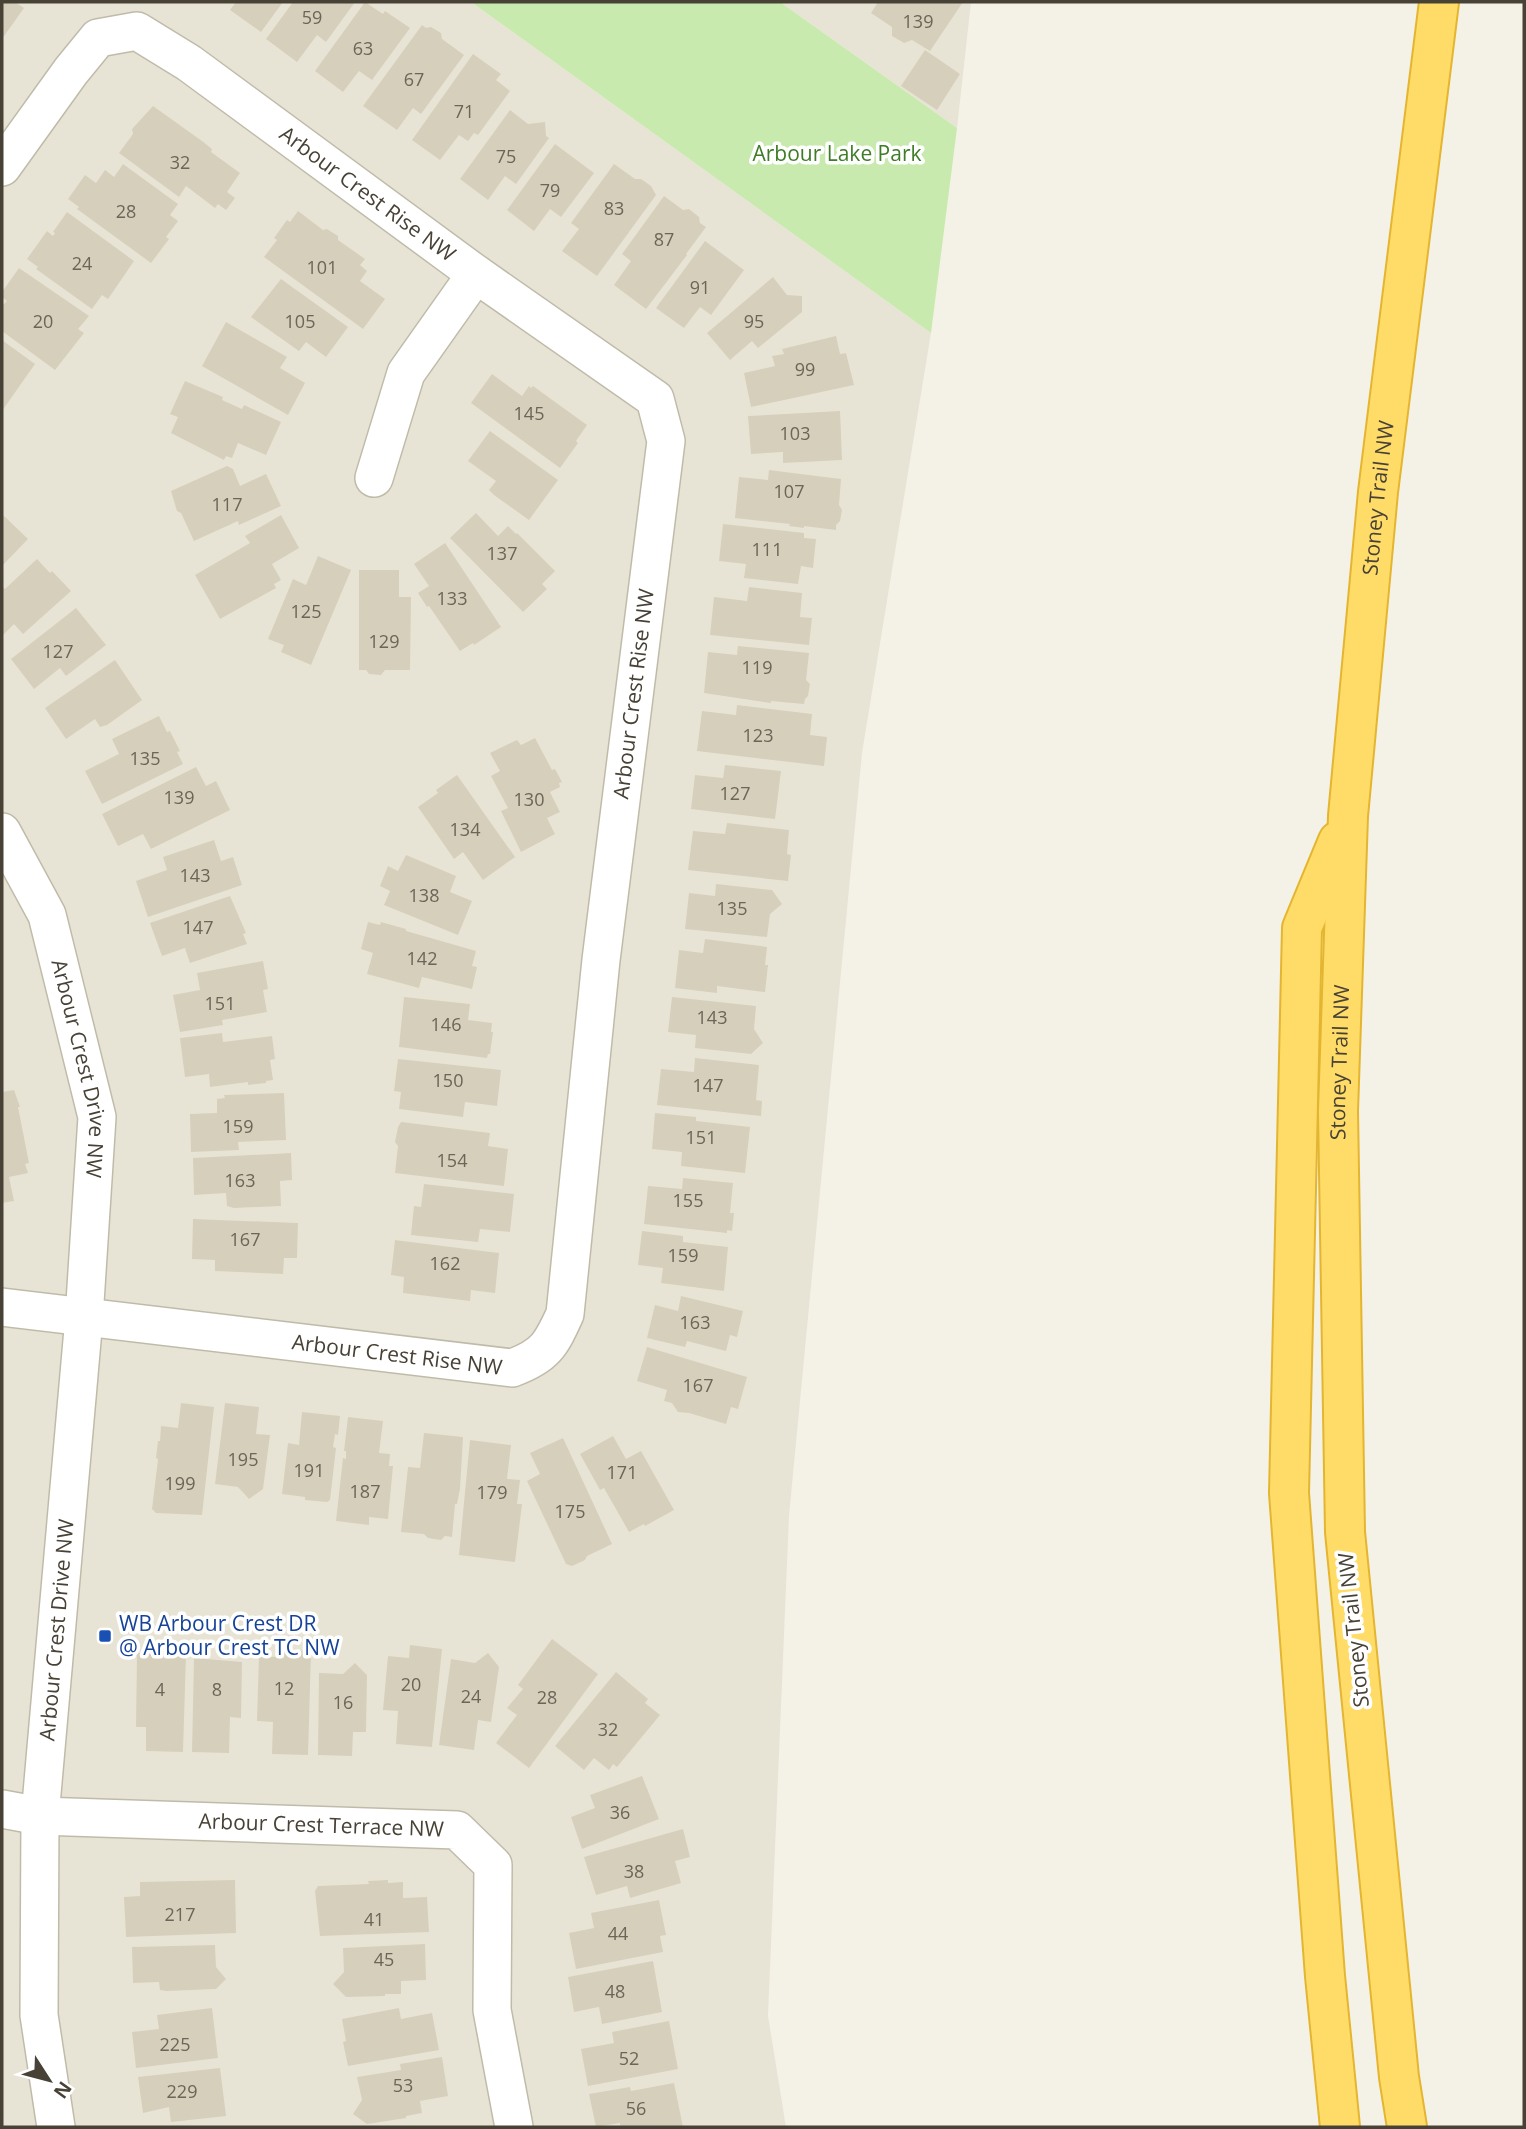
<svg xmlns="http://www.w3.org/2000/svg" width="1526" height="2129" font-family="'Open Sans',sans-serif">
	<style>
		.residential { fill: #e8e4d5 }
		.green { fill: #c9eaae }
		.building { fill: #d6cfbc }
		.lines { fill: none; stroke-linecap: round; stroke-linejoin: round }
		.minor-casing { stroke: #c0bba9; stroke-width: 40 }
		.highway-casing { stroke: #e4b531; stroke-width: 42 }
		.minor { stroke: #fff; stroke-width: 37 }
		.highway { stroke: #ffdc67; stroke-width: 38 }
		.transit-dot { fill: #1a4fb4; stroke: #fff; stroke-width: 2.5 }
		.labels { text-anchor: middle; stroke-width: 7; stroke-linejoin: round; paint-order: stroke }
		.number-label { font-size: 18px; fill: #6c6558 }
		.park-label { font-size: 21px; fill: #3e7c26; stroke: #fff }
		.street-label { font-size: 21px; fill: #484236; stroke: #fff }
		.transit-label { font-size: 21px; fill: #164399; stroke: #fff; text-anchor: start }
	</style>
	<rect width="100%" height="100%" fill="#f4f2e7"/>
	<path class="residential" d="M2,2H471L931,333L862,753L789,1516L768,2016L786,2127H2Z
		M780,2H971L957,128Z"/>
	<path class="green" d="M471,2H780L957,128L931,333Z"/>
	<path class="building" d="M2,2H15L24,8L2,39Z
		M236,2H283L261,32L230,10Z
		M293,2H355L326,42L317,35L297,62L266,39Z
		M365,2L383,14L385,11L410,28L372,80L359,71L343,92L315,71Z
		M878,2H963L930,51L912,40L904,43L892,36V27L871,13Z
		M422,25L426,28L431,27L441,33L442,39L464,55L421,114L413,108L397,130L363,106Z
		M925,50L960,74L937,110L901,86Z
		M473,54L501,74L496,80L510,91L478,135L474,133L468,141L459,135L440,160L412,140Z
		M153,106L202,141L212,149L211,152L240,173L227,192L235,198L226,210L218,204L215,208L186,186L179,197L119,153L133,134L132,129Z
		M510,110L528,124L545,122L546,136L549,138L516,184L505,176L488,200L460,179Z
		M555,144L594,173L561,217L550,209L534,231L507,210Z
		M123,164L178,204L170,215L178,221L166,237L169,239L151,263L77,209L79,207L68,199L85,175L96,183L105,170L114,177Z
		M614,164L635,179H641L651,186L656,195L597,276L562,251L579,229L571,223Z
		M664,196L683,210L689,209L699,217L700,223L706,227L686,254L687,255L646,309L614,285L631,261L622,254Z
		M298,211L323,230L327,229L338,236V240L365,259L360,265L367,271L360,281L385,299L363,329L264,257L277,240L274,238L287,220L290,222Z
		M67,212L134,261L108,299L102,295L92,309L36,269L38,267L27,259L47,231L53,236L55,233L53,232Z
		M705,241L744,270L711,315L700,307L684,328L656,308Z
		M19,268L89,316L78,329L84,333L55,370L2,331V303L4,304L7,301L2,297V292Z
		M773,277L787,295L802,296V312L758,348L752,341L730,360L707,333Z
		M281,279L348,327L326,357L306,342L299,351L251,317Z
		M226,322L287,357L280,368L305,383L288,415L202,366Z
		M836,336L840,354L846,353L854,385L751,407L744,373L775,366L772,356L784,354L782,349Z
		M2,340L35,364L2,411Z
		M492,374L522,396L529,386L531,388L533,386L587,425L576,441L578,443L560,468L471,403Z
		M185,381L223,397L222,400L242,409L244,405L281,422L266,455L238,443L232,458L226,456L224,460L171,433L178,417L170,414Z
		M840,411L842,460L783,463V452L751,454L748,416Z
		M490,431L558,480L529,520L494,495L489,490L496,481L468,461Z
		M227,466L233,469L240,486L266,474L281,506L239,525L238,521L194,541L181,513L177,511L171,491Z
		M769,470L841,479L839,505L842,510L840,521L836,525V530L804,526V528L789,526L790,524L735,518L739,477L768,480Z
		M476,513L498,536L508,526L516,534L517,533L555,571L542,584L547,589L523,612L450,538Z
		M2,514L28,539L2,566Z
		M281,515L299,548L272,564L281,580L274,584L276,588L220,619L195,575L250,543L245,536Z
		M723,524L804,533V538L816,539L813,568L801,566L798,584L744,578L746,564L719,561Z
		M445,543L501,627L474,645L473,643L460,651L429,606L427,607L418,593L429,586L414,564Z
		M318,556L351,570L311,665L281,652L284,645L268,639L293,579L306,585Z
		M37,559L50,573L52,571L71,591L23,634L14,624L2,636V586L5,589Z
		M359,570H399V597H411L410,670H385L381,675L369,674L366,670H359Z
		M749,587L802,593L800,617L812,618L809,645L710,635L714,597L747,601Z
		M76,608L106,645L66,676L60,668L34,689L11,659Z
		M738,646L809,653L806,680L810,684L808,696L805,699L804,704L771,701V703L704,693L708,652L737,655Z
		M115,660L142,700L107,725L100,727L95,719L66,739L45,708Z
		M737,705L812,714L810,735L827,737L824,766L697,751L702,711L736,715Z
		M159,716L167,732L170,731L180,751L177,752L183,764L102,804L85,771L119,754L112,739Z
		M535,738L552,770L555,769L562,782L559,783L560,787L550,792L560,812L547,818L555,834L521,852L501,811L508,808L491,776L500,771L490,753L517,740L521,745Z
		M725,765L781,771L775,819L691,809L695,775L723,778Z
		M196,767L206,786L216,781L230,810L151,849L143,834L118,846L102,814Z
		M457,775L515,857L483,880L463,852L454,859L418,807L438,793L436,790Z
		M727,823L789,830L787,854L791,855L788,881L688,870L693,831L725,834Z
		M214,840L221,861L233,857L242,885L148,917L136,881L167,870L163,857Z
		M406,855L456,876L450,892L472,901L458,935L384,905L390,891L380,886L388,866L398,871Z
		M716,884L772,890L782,904L770,914L767,937L685,929L689,893L715,896Z
		M230,896L246,933L243,934L247,944L190,963L185,948L162,956L150,923Z
		M368,922L380,925L381,922L406,929V931L476,951L472,966L477,967L472,989L422,977L419,988L367,974L373,953L361,949Z
		M705,939L767,947L765,965H768L765,992L717,986V993L675,988L679,950L703,953Z
		M263,961L268,989L263,990L267,1012L222,1020L223,1025L180,1032L173,995L200,990L197,973Z
		M404,997L470,1004L468,1020L492,1023L491,1032H493L490,1054H488L487,1058L399,1047Z
		M672,997L756,1006L754,1029L763,1043L751,1054L695,1048L696,1035L668,1032Z
		M222,1033L223,1042L272,1036L275,1059L270,1060L273,1080L266,1081V1083L248,1085V1082L210,1087L209,1074L185,1077L180,1038Z
		M695,1058L759,1065L756,1100L762,1101L761,1116L657,1105L661,1069L694,1072Z
		M398,1059L501,1070L497,1106L465,1102L463,1117L399,1109L401,1092L394,1091Z
		M14,1090L20,1107H18L29,1163L25,1164L28,1173L9,1177L14,1201L2,1203V1092Z
		M284,1093L286,1140L238,1142L239,1150L191,1152L190,1114L217,1113V1099L225,1098L224,1095Z
		M655,1113L696,1117V1121L750,1127L745,1173L681,1166L682,1152L652,1149Z
		M401,1122L490,1133L488,1146L508,1149L504,1186L395,1173L398,1146L395,1142L398,1127Z
		M291,1153L292,1180L280,1181L281,1206L234,1208L227,1206L226,1193L194,1195L193,1158Z
		M683,1178L733,1183L730,1213H734L732,1231L727,1230V1233L644,1224L648,1186L682,1189Z
		M424,1184L514,1194L510,1232L480,1229L478,1242L411,1235L414,1206L421,1207Z
		M193,1219L298,1223L297,1258H284L283,1274L215,1271V1260L192,1259Z
		M642,1231L683,1236V1242L728,1247L724,1291L661,1283L663,1268L638,1265Z
		M395,1240L499,1253L495,1293L471,1290L470,1301L403,1293L404,1277L391,1275Z
		M681,1296L743,1311L737,1337L730,1335L726,1351L687,1341L685,1347L647,1338L655,1305L678,1311Z
		M647,1347L747,1377L738,1409L731,1407L726,1424L689,1413L678,1412L672,1403L664,1401L667,1390L637,1381Z
		M181,1403L214,1407L202,1515L156,1513L152,1509L158,1459L156,1458L158,1441H160L161,1426L178,1428Z
		M225,1403L259,1407L256,1434L270,1435L263,1489L249,1499L238,1487L215,1484Z
		M302,1412L340,1416L338,1435L335,1434L333,1447L336,1448L330,1500L327,1502L305,1500V1497L282,1494L288,1443L299,1445Z
		M348,1417L383,1421L379,1453L390,1454L389,1466H393L388,1519L369,1517V1525L336,1521L343,1458L346,1459V1451H344Z
		M424,1433L463,1437L460,1489L457,1504H455L452,1537L445,1536L441,1540L428,1538L424,1534L401,1532L408,1467L420,1468Z
		M613,1436L626,1459L641,1451L674,1510L645,1526L644,1524L629,1532L604,1488L600,1490L580,1454Z
		M563,1438L612,1544L587,1556L585,1560L572,1566L566,1564L527,1481L540,1474L530,1453Z
		M470,1440L511,1445L507,1479L520,1480L517,1504H522L515,1562L459,1555Z
		M552,1639L598,1674L529,1768L496,1743L517,1715L507,1708L523,1689L518,1685Z
		M410,1645L442,1649L432,1747L396,1744L398,1711L383,1710L388,1656L409,1658Z
		M279,1650L311,1651L308,1755L272,1754L273,1722L257,1721L259,1656L278,1657Z
		M137,1653L186,1654L183,1752L146,1751V1727H136Z
		M488,1653L499,1667L491,1722L478,1720L474,1750L439,1745L451,1659L475,1663Z
		M194,1658L242,1662L241,1718L230,1717L229,1753L192,1752Z
		M355,1663L367,1675L366,1732H353L352,1756L318,1755L319,1673L343,1674Z
		M616,1672L648,1699L645,1703L660,1715L617,1767L613,1764L609,1770L594,1758L584,1770L555,1746Z
		M642,1776L659,1819L582,1849L571,1817L595,1808L590,1795Z
		M683,1829L690,1857L675,1861L681,1883L630,1898L627,1886L596,1895L584,1857Z
		M235,1880L236,1933L126,1937L124,1897L140,1896V1882Z
		M388,1880V1883L403,1882V1898L427,1897L429,1932L320,1936L315,1891L318,1886L369,1884L368,1881Z
		M659,1900L666,1935L660,1936L663,1952L576,1969L569,1933L594,1928L591,1913Z
		M425,1944L426,1980L401,1981V1994H385V1996L346,1997L333,1984L344,1972L343,1948Z
		M215,1945L216,1967L226,1979L216,1989L166,1991L160,1990L159,1982L133,1983L132,1947Z
		M653,1961L662,2012L602,2024L599,2007L574,2012L568,1977Z
		M212,2008L218,2058L136,2068L132,2032L159,2029L157,2015Z
		M399,2008L401,2019L432,2013L439,2050L348,2066L343,2042L346,2041L342,2019Z
		M669,2021L678,2069L588,2086L581,2049L614,2043L612,2032Z
		M442,2057L448,2096L420,2101L422,2113L406,2116V2118L367,2124L353,2114L362,2100L357,2077L401,2070L400,2064Z
		M220,2068L226,2116L171,2122L169,2107L143,2113L138,2077Z
		M674,2083L683,2127H620V2123L596,2127L589,2094L630,2087L631,2091Z"/>
	<g class="lines">
		<defs>
			<g id="minor">
				<path id="s1" d="M2,167L71,71L98,38L137,31L189,63L476,274L655,399L666,441L601,960L565,1314C551,1345 545,1356 512,1368L2,1307"/>
				<path d="M374,478L406,373L476,274"/>
				<path id="s2" d="M2,832L47,915L97,1117L84,1318L40,1816L39,2015L56,2127"/>
				<path id="s3" d="M2,1809L40,1816L457,1830L493,1865L492,2010L514,2127"/>
			</g>
			<g id="highway">
				<path d="M1338,841L1302,928L1289,1493L1325,1976L1340,2127"/>
				<path id="s4" d="M1407,2127L1399,2077L1345,1532L1338,1111L1348,816L1378,492L1439,2"/>
			</g>
		</defs>
		<use href="#minor" class="minor-casing"/>
		<use href="#highway" class="highway-casing"/>
		<use href="#minor" class="minor"/>
		<use href="#highway" class="highway"/>
	</g>
	<rect class="transit-dot" x="98" y="1629" width="14" height="14" rx="3.5"/>
	<g class="labels">
		<g class="number-label">
			<text x="312" y="24">59</text>
			<text x="918" y="28">139</text>
			<text x="363" y="55">63</text>
			<text x="414" y="86">67</text>
			<text x="464" y="118">71</text>
			<text x="506" y="163">75</text>
			<text x="180" y="169">32</text>
			<text x="550" y="197">79</text>
			<text x="614" y="215">83</text>
			<text x="126" y="218">28</text>
			<text x="664" y="246">87</text>
			<text x="82" y="270">24</text>
			<text x="322" y="274">101</text>
			<text x="700" y="294">91</text>
			<text x="43" y="328">20</text>
			<text x="300" y="328">105</text>
			<text x="754" y="328">95</text>
			<text x="805" y="376">99</text>
			<text x="529" y="420">145</text>
			<text x="795" y="440">103</text>
			<text x="789" y="498">107</text>
			<text x="227" y="511">117</text>
			<text x="767" y="556">111</text>
			<text x="502" y="560">137</text>
			<text x="452" y="605">133</text>
			<text x="306" y="618">125</text>
			<text x="384" y="648">129</text>
			<text x="58" y="658">127</text>
			<text x="757" y="674">119</text>
			<text x="758" y="742">123</text>
			<text x="145" y="765">135</text>
			<text x="735" y="800">127</text>
			<text x="179" y="804">139</text>
			<text x="529" y="806">130</text>
			<text x="465" y="836">134</text>
			<text x="195" y="882">143</text>
			<text x="424" y="902">138</text>
			<text x="732" y="915">135</text>
			<text x="198" y="934">147</text>
			<text x="422" y="965">142</text>
			<text x="220" y="1010">151</text>
			<text x="712" y="1024">143</text>
			<text x="446" y="1031">146</text>
			<text x="448" y="1087">150</text>
			<text x="708" y="1092">147</text>
			<text x="238" y="1133">159</text>
			<text x="701" y="1144">151</text>
			<text x="452" y="1167">154</text>
			<text x="240" y="1187">163</text>
			<text x="688" y="1207">155</text>
			<text x="245" y="1246">167</text>
			<text x="683" y="1262">159</text>
			<text x="445" y="1270">162</text>
			<text x="695" y="1329">163</text>
			<text x="698" y="1392">167</text>
			<text x="243" y="1466">195</text>
			<text x="309" y="1477">191</text>
			<text x="622" y="1479">171</text>
			<text x="180" y="1490">199</text>
			<text x="365" y="1498">187</text>
			<text x="492" y="1499">179</text>
			<text x="570" y="1518">175</text>
			<text x="411" y="1691">20</text>
			<text x="284" y="1695">12</text>
			<text x="160" y="1696">4</text>
			<text x="217" y="1696">8</text>
			<text x="471" y="1703">24</text>
			<text x="547" y="1704">28</text>
			<text x="343" y="1709">16</text>
			<text x="608" y="1736">32</text>
			<text x="620" y="1819">36</text>
			<text x="634" y="1878">38</text>
			<text x="180" y="1921">217</text>
			<text x="374" y="1926">41</text>
			<text x="618" y="1940">44</text>
			<text x="384" y="1966">45</text>
			<text x="615" y="1998">48</text>
			<text x="175" y="2051">225</text>
			<text x="629" y="2065">52</text>
			<text x="403" y="2092">53</text>
			<text x="182" y="2098">229</text>
			<text x="636" y="2115">56</text>
		</g>
		<g class="park-label">
			<text x="837" y="161">Arbour Lake Park</text>
		</g>
		<g class="street-label">
			<text dy="7" stroke="none"><textPath href="#s1" startOffset="483">Arbour Crest Rise NW</textPath></text>
			<text dy="7" stroke="none"><textPath href="#s4" startOffset="1634">Stoney Trail NW</textPath></text>
			<text transform="translate(634 694) rotate(-83)" y="7">Arbour Crest Rise NW</text>
			<text dy="7" stroke="none"><textPath href="#s4" startOffset="1068">Stoney Trail NW</textPath></text>
			<text dy="7" stroke="none"><textPath href="#s2" startOffset="252">Arbour Crest Drive NW</textPath></text>
			<text transform="translate(397 1355) rotate(7)" y="7">Arbour Crest Rise NW</text>
			<text transform="translate(57 1630) rotate(-85)" y="7">Arbour Crest Drive NW</text>
			<text transform="translate(1354 1630) rotate(-96)" y="7">Stoney Trail NW</text>
			<text dy="7" stroke="none"><textPath href="#s3" startOffset="320">Arbour Crest Terrace NW</textPath></text>
		</g>
		<g class="transit-label">
			<text x="119" y="1631">WB Arbour Crest DR<tspan x="119" dy="24">@ Arbour Crest TC NW</tspan></text>
		</g>
	</g>
	<rect width="1526" height="2129" fill="none" stroke="#484236" stroke-width="7"/>
	<g transform="translate(49 2080) rotate(126)" stroke="#ffffff" stroke-width="5" paint-order="stroke">
	<path d="M0-5L12 26L0 18L-12 26Z" fill="#484236"/>
	<text y="-10" font-size="19" font-weight="bold" text-anchor="middle" fill="#484236">N</text>
	</g>
</svg>
